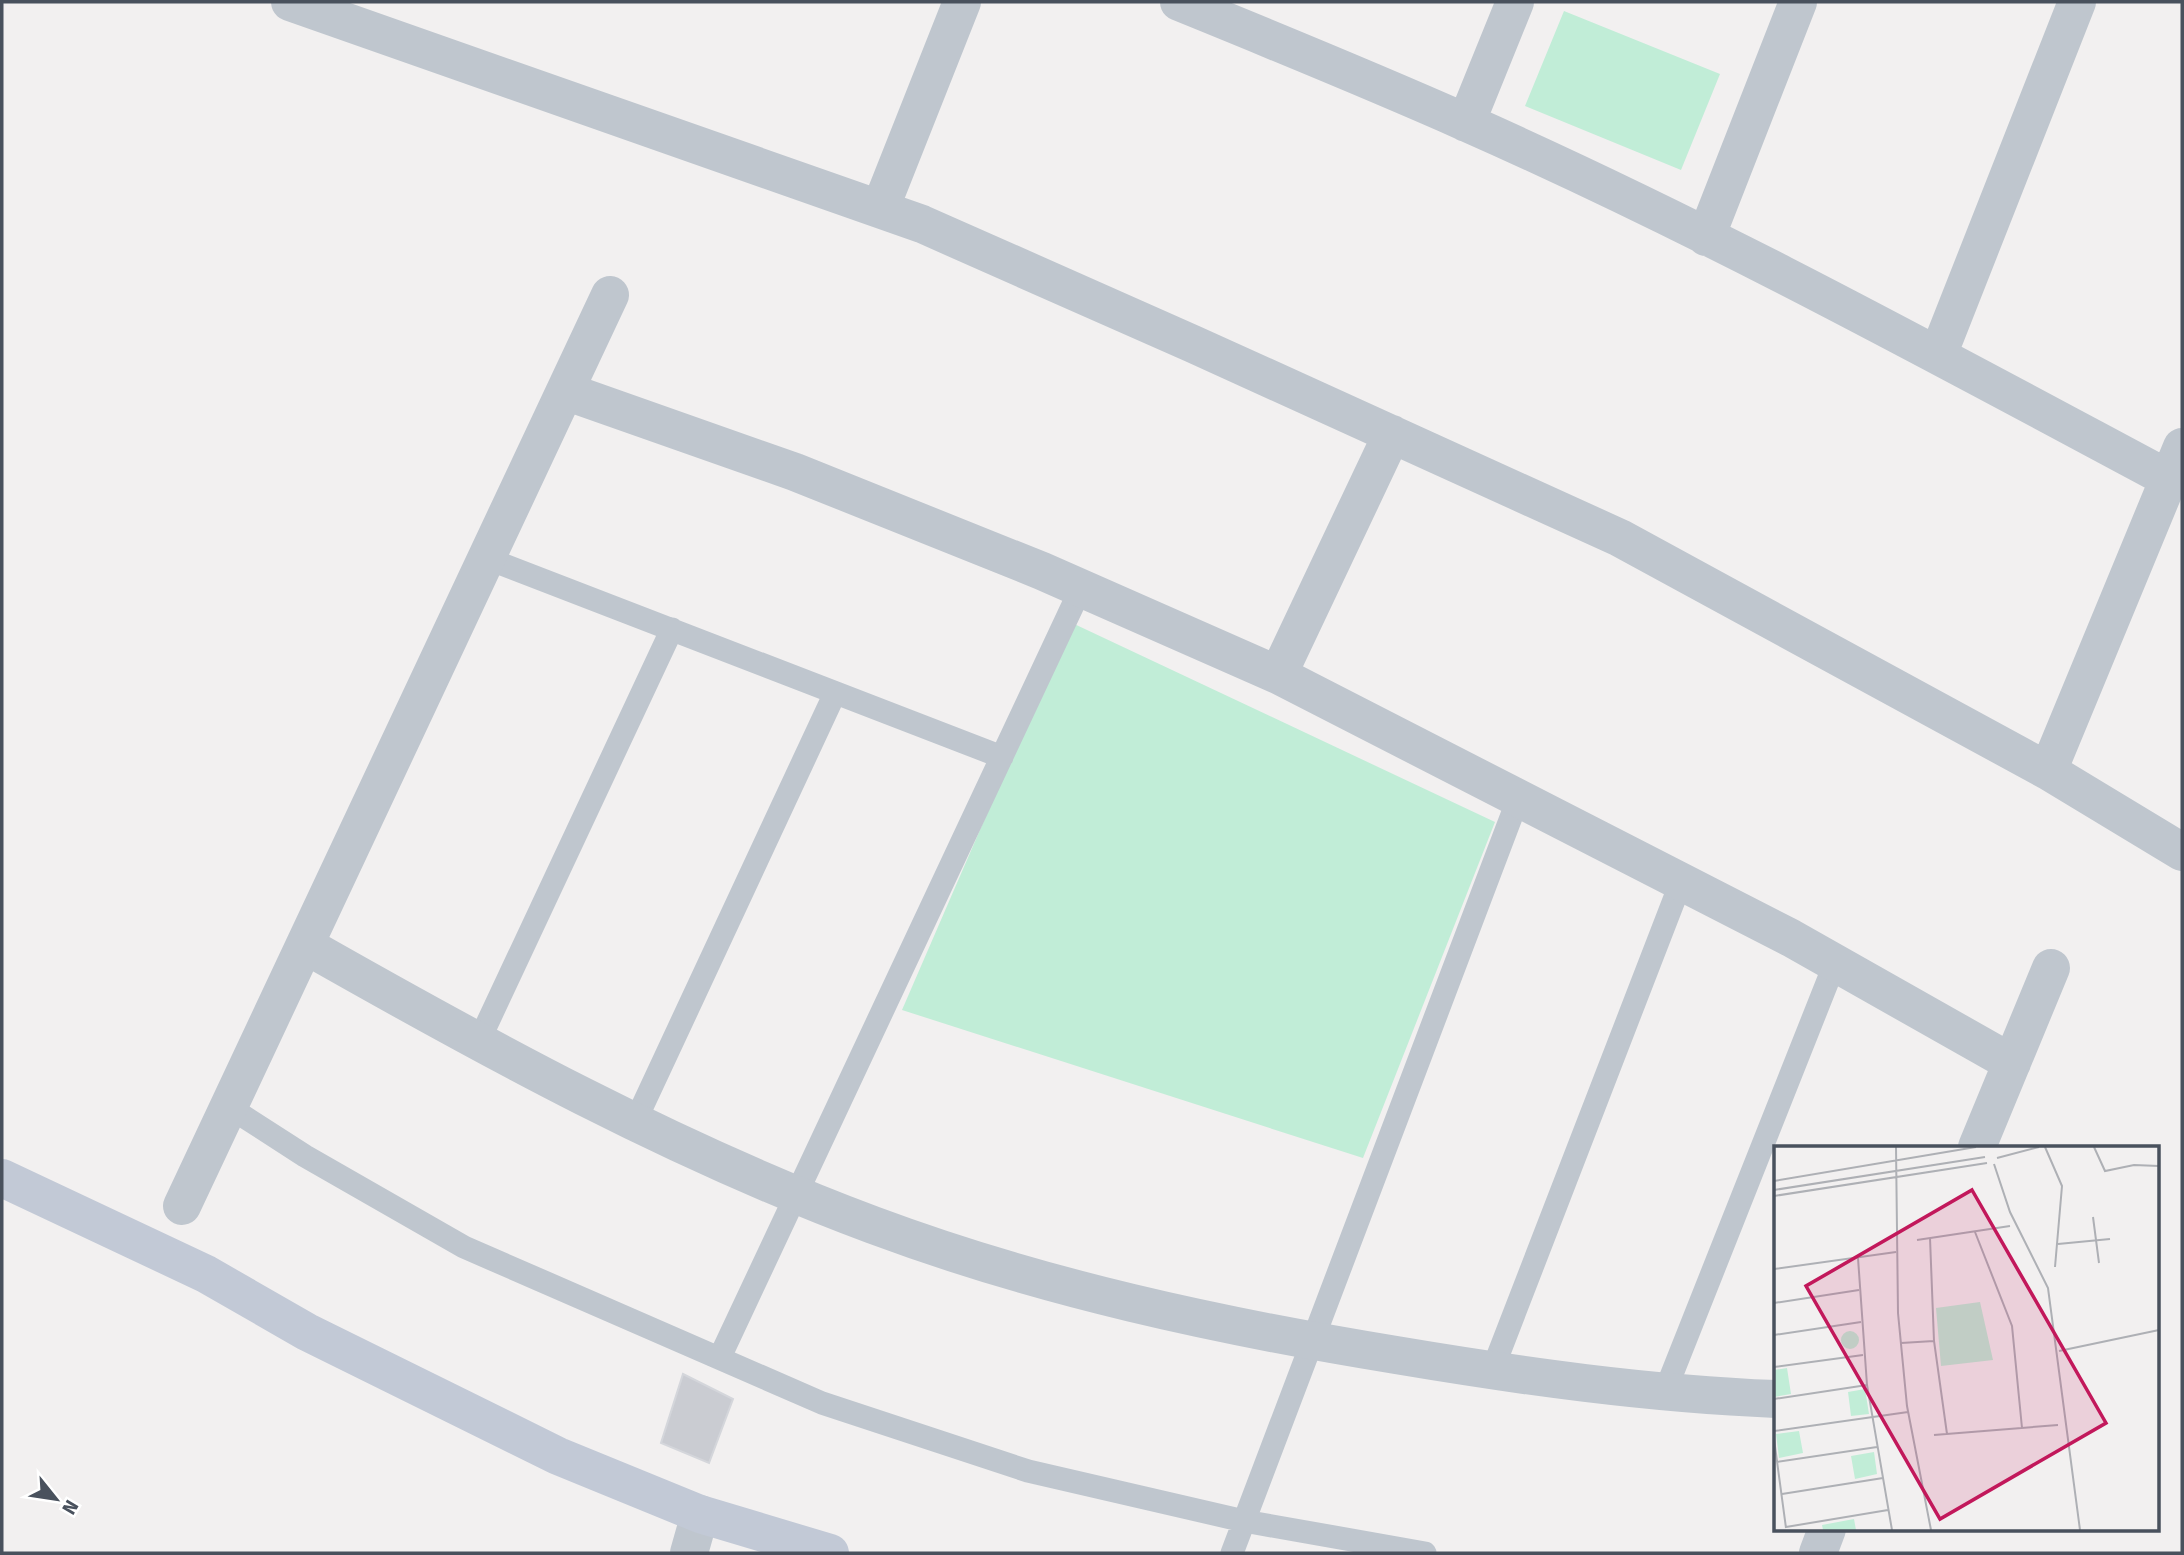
<svg xmlns="http://www.w3.org/2000/svg" width="2184" height="1555" font-family="'Fira Sans',sans-serif">
	<style>
		.green { fill: #c1edd7 }
		.building { fill: #caccd2; stroke: #d4d6db; stroke-width: 2 }
		.lines { fill: none; stroke-linecap: round; stroke-linejoin: round }
		.lane { stroke: #bfc6ce; stroke-width: 23 }
		.street { stroke: #bfc6ce; stroke-width: 38 }
		.secondary { stroke: #c2c9d6; stroke-width: 38 }
		.inset-road { fill: none; stroke: #aeb0b5; stroke-width: 2 }
		.view { fill: #c2185b; fill-opacity: 0.15; stroke: #c2185b; stroke-width: 3.5 }
		.inset-edge { fill: none; stroke: #49515d; stroke-width: 3.5 }
	</style>
	<rect width="100%" height="100%" fill="#f2f0f0"/>
	<path class="green" d="M1564,11L1720,74L1681,170L1525,106Z
		M1070,622L1495,822L1363,1158L902,1010Z"/>
	<path class="building" d="M683,1374L733,1399L709,1463L661,1443Z"/>
	<g class="lines">
		<path class="lane" d="M486,558L1002,757
			M478,1043L672,629
			M229,1107L305,1156L464,1247L822,1403L1028,1471L1244,1521L1425,1553
			M635,1122L835,693
			M720,1357L1081,588
			M1492,1371L1681,882
			M1666,1389L1835,963
			M1232,1553L1518,799"/>
		<path class="street" d="M290,2L922,224L1193,344L1620,538L2048,771L2182,852
			M1179,2C1275,41 1370,80 1465,122C1705,228 1937,355 2169,479
			M1466,123L1515,2
			M880,209L962,2
			M1706,237L1798,2
			M1938,355L2077,2
			M565,391L795,472L1042,571L1278,675L1791,938L2012,1063
			M1278,675L1392,434
			M2048,771L2182,447
			M305,945C488,1049 674,1151 873,1225C1042,1288 1218,1326 1396,1355C1521,1376 1649,1394 1776,1399
			M1977,1147L2051,968
			M182,1206L610,295
			M689,1553L700,1514
			M1818,1553L1827,1529"/>
		<path class="secondary" d="M2,1178L206,1274L307,1332L558,1456L700,1514L830,1553"/>
	</g>
	<g transform="translate(1774 1146)">
		<rect width="385" height="385" fill="#f2f0f0"/>
		<path d="M206,156L219,214L167,220L162,162ZM67 194a9 9 0 1 1 18 0a9 9 0 1 1-18 0ZM13,222L17,248L0,251V224ZM91,243L95,268L77,270L74,246ZM25,285L29,307L5,312L2,288ZM100,306L103,328L81,333L77,310ZM80,373L82,384H49L48,379Z" fill="#c1edd7"/>
		<path class="inset-road" d="M122,1L124,167L133,260L157,384M271,1L288,40L281,121M320,1L331,25L360,19L385,20M223,12L265,1M220,18L236,66L274,142L306,384M0,35L202,1M0,44L211,11M0,50L213,17M319,71L325,117M201,86L238,180L248,282M156,92L160,195L173,288M143,94L236,80M284,98L336,93M84,112L93,239L118,384M0,123L122,106M0,157L85,144M0,189L87,176M127,197L160,195M285,205L385,184M0,221L89,209M0,253L93,239M0,285L134,266M160,289L284,279M0,293L12,382M3,316L103,301M8,348L109,332M12,381L114,364"/>
		<path class="view" d="M198,44L332,277L166,373L32,140Z"/>
		<rect width="385" height="385" class="inset-edge"/>
	</g>
	<rect width="2184" height="1555" fill="none" stroke="#49515d" stroke-width="7"/>
	<g transform="translate(56 1499) rotate(120)" stroke="#ffffff" stroke-width="5" paint-order="stroke">
	<path d="M0-5L12 26L0 18L-12 26Z" fill="#49515d"/>
	<text y="-10" font-size="19" font-weight="bold" text-anchor="middle" fill="#49515d">N</text>
	</g>
</svg>
